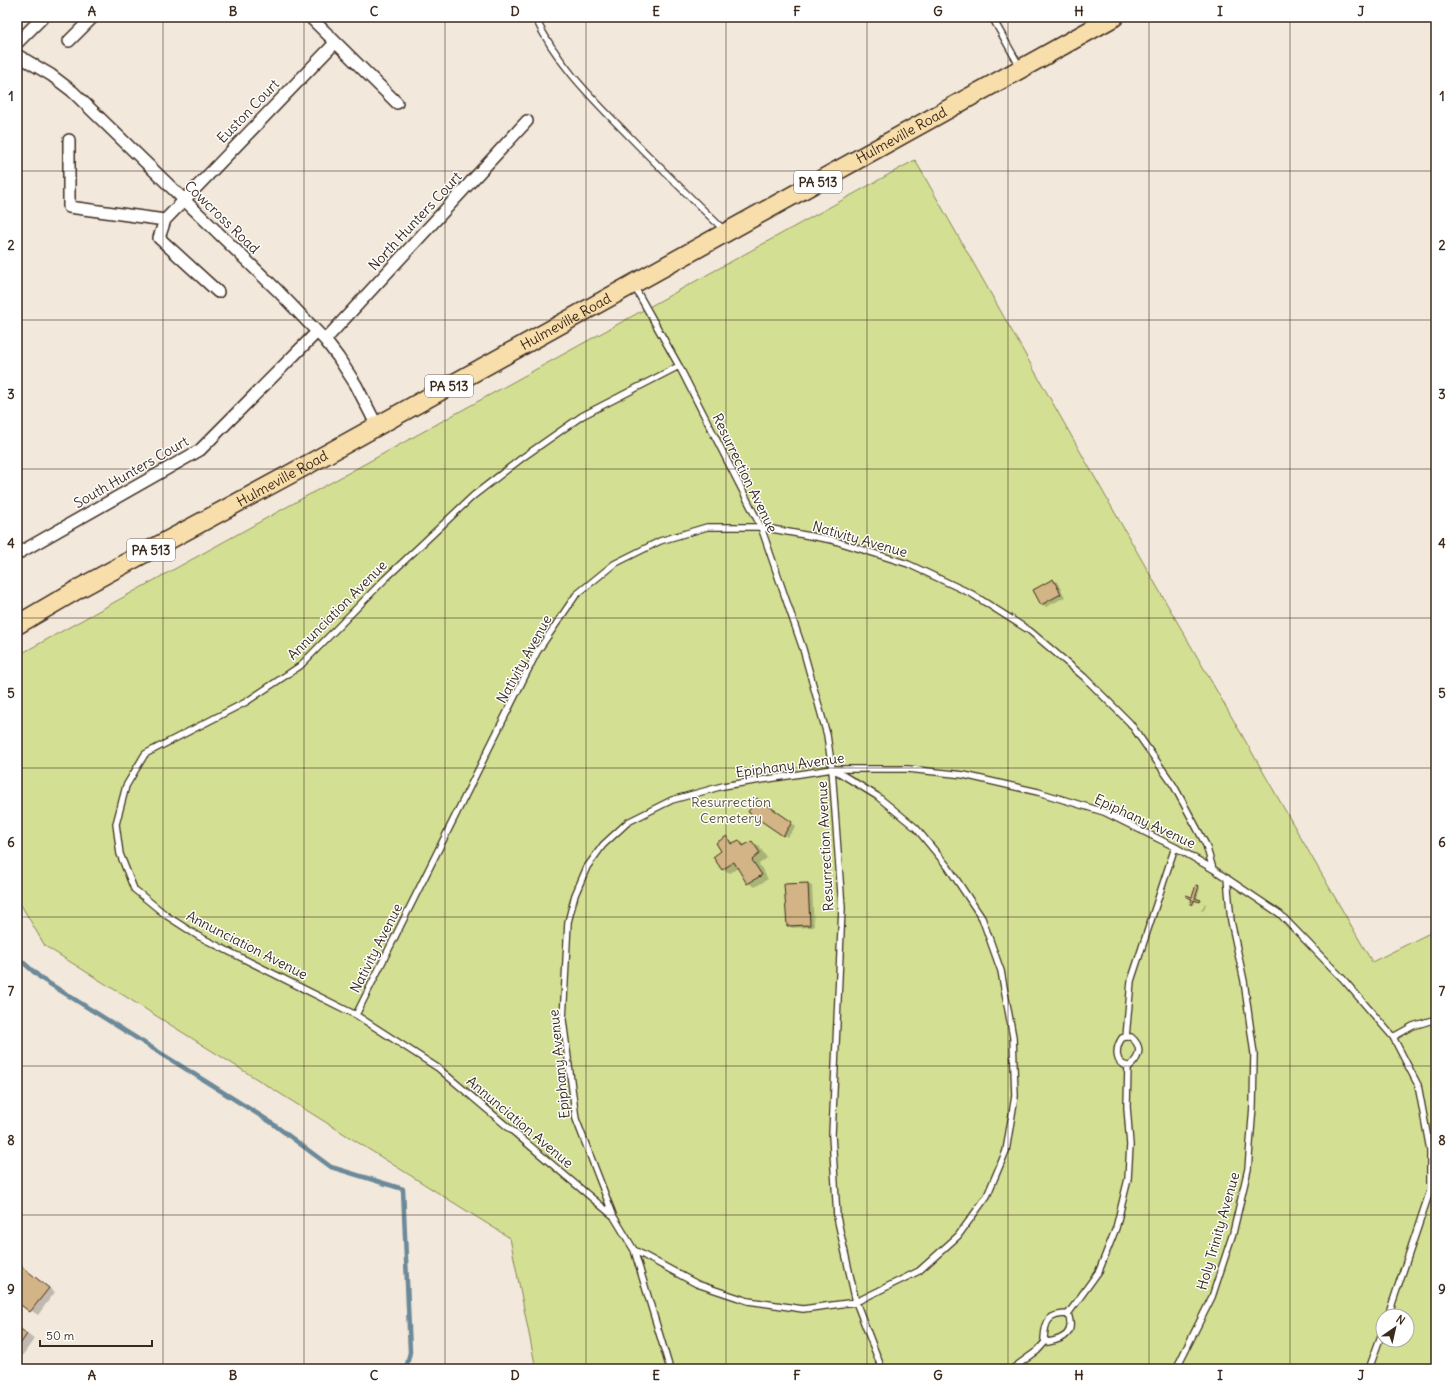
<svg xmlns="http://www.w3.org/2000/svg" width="1453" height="1386" font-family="Delius,sans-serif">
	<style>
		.green { fill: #d3e093; stroke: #878558; fill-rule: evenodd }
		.shadow { fill: #0003 }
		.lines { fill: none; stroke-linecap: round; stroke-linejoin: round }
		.stream { stroke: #6c899a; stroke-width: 4.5 }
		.building { fill: #d2b486; stroke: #3b2a1e }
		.lane-casing { stroke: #3b2a1e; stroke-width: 8 }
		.street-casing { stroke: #3b2a1e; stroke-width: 14 }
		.primary-casing { stroke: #3b2a1e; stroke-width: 21 }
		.lane { stroke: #fff; stroke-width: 5.5 }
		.street { stroke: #fff; stroke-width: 11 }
		.primary { stroke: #f8deab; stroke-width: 18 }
		.grid { fill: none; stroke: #3b2a1e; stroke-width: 1; stroke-opacity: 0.55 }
		.labels { text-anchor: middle; stroke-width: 3; stroke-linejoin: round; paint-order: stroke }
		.shield { fill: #fff; stroke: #766a62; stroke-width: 1 }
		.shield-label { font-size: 13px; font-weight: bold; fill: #3b2a1e }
		.street-label { font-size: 14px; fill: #3b2a1e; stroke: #fff }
		.park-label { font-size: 14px; fill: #61583b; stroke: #fff }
		.neatline { fill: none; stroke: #3b2a1e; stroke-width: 1.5 }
		.grid-label { font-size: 13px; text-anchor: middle; font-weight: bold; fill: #3b2a1e }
	</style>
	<rect width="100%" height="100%" fill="#f2e8db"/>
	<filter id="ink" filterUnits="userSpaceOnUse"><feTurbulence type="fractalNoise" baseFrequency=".025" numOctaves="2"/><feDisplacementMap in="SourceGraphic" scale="8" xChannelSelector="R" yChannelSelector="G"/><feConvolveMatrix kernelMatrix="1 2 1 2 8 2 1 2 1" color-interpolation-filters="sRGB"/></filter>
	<g filter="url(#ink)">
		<path class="green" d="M915,160L1136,550L1372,962L1436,930V1369H536L510,1238L45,946L17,898V656ZM1383,1316H1407V1340H1383Z"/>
		<path class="shadow" d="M1053,580L1057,582L1065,597L1046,607L1042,604Z
			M762,802L796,826L788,837L783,835Z
			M727,837L735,843L739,841L746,845L752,842L759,846L767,858L759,864L768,879L755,887L748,883L738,868L730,873L722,869V851Z
			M807,884L812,886L814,927L792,928L788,925Z
			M1197,887L1200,888L1197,899L1194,898V900L1196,901L1194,905L1191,904Z
			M1205,903L1206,904L1204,910L1202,911H1201Z
			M28,1272L55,1292L38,1315L17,1301V1273Z
			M17,1327L34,1339L18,1362L17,1361Z"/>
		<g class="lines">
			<path class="stream" d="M17,957L42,979L269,1121L331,1167L403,1189L410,1352L406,1369"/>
		</g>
		<path class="building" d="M1053,579L1061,594L1041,605L1033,590Z
			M757,798L792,822L783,836L748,812Z
			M727,836L731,844L739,840L743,846L752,841L760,853L752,860L762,875L747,884L734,862L722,870L713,857L721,851L716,843Z
			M808,883L810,925L787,926L784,884Z
			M1196,885L1199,886L1195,898L1201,900L1200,902L1194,900L1192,905L1190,904L1192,899L1186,897V895L1192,897Z
			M21,1266L49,1288L30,1312L17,1302V1271Z
			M17,1326L27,1334L17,1349Z"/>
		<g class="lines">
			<defs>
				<path id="lane" d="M535,17C556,63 592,98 627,134C659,167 692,199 725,231
					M992,17L1020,67
					M634,286L679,366L761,527L803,649L827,735L832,769L842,908L832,1135L837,1217L856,1302L882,1369
					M356,1015L537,652L576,595L614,564L660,541L707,527H761L832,540L908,564L972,594L1030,631L1084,677L1130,723L1174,786L1206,845L1213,869
					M1126,1037H1131C1142,1046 1141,1056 1130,1066C1114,1066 1115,1048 1122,1038L1126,1037L1131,981L1175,847
					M1393,1037L1413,1026L1436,1019
					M612,1215L438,1068L356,1015L198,936L167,916L134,889L120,854L116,824L126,786L145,754L246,702L300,666L385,579L473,496L522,458L582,416L679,366
					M634,1250L697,1284L748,1301L803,1309L856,1302L919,1271L958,1236L987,1196L1006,1151L1015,1096L1013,1037L1001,971L982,918L948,867L916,828L877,796L833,769
					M1068,1314C1075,1333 1065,1339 1048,1342L1044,1339C1045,1320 1049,1314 1068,1314L1099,1271L1116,1228L1128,1179L1130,1145L1127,1107L1128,1066
					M670,1369L634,1250L614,1217L576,1119L563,1020L568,922L575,895L587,867L603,845L628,822L672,800L723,786L832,769H908L964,775L1038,792L1104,812L1175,847L1213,869L1280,914L1343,979L1393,1037L1418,1085L1430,1150V1191L1388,1316
					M1012,1369L1037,1351L1046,1341
					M1176,1369L1212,1297L1233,1233L1248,1169L1253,1106L1254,1054L1244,981L1231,921L1227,878
					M1369,1369L1383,1330"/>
				<path id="street" d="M310,17L397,103
					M69,41L93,17
					M17,43L43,17
					M17,55L51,75L72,91L277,290L325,340L338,357L356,385L377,426
					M69,140V207L165,220L335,43
					M165,220L159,238L218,292
					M325,340L527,121
					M17,554L200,450L317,332"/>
				<g id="primary">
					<path id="s1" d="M17,625L80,588L307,465L1114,17"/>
				</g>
			</defs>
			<use href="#lane" class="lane-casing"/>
			<use href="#street" class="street-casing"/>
			<use href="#primary" class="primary-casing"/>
			<use href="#lane" class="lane"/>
			<use href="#street" class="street"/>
			<use href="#primary" class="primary"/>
		</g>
	</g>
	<path class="grid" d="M163,17V1369M304,17V1369M445,17V1369M586,17V1369M726,17V1369M867,17V1369M1008,17V1369M1149,17V1369M1290,17V1369M17,171H1436M17,320H1436M17,469H1436M17,618H1436M17,768H1436M17,917H1436M17,1066H1436M17,1215H1436"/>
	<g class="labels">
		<g class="shield">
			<rect x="794" y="171" width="48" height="22" rx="3"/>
			<rect x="425" y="375" width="48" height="22" rx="3"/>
			<rect x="127" y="539" width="48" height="22" rx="3"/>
		</g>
		<g class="shield-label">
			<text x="818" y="187">PA 513</text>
			<text x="449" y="391">PA 513</text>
			<text x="151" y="555">PA 513</text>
		</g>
		<g class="street-label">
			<text transform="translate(248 111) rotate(-46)" y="5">Euston Court</text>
			<text dy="5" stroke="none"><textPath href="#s1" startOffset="1011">Hulmeville Road</textPath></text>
			<text transform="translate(222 217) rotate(44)" y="5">Cowcross Road</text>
			<text transform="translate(415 221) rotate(-47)" y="5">North Hunters Court</text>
			<text dy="5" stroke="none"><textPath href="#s1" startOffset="627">Hulmeville Road</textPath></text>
			<text transform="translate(131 472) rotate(-30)" y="5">South Hunters Court</text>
			<text transform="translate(745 473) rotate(64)" y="5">Resurrection Avenue</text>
			<text dy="5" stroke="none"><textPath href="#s1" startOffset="303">Hulmeville Road</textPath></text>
			<text transform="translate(860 539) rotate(16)" y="5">Nativity Avenue</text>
			<text transform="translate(337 610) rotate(-45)" y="5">Annunciation Avenue</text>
			<text transform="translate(524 659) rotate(-61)" y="5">Nativity Avenue</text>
			<text transform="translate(790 765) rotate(-8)" y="5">Epiphany Avenue</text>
			<text transform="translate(1145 821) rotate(25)" y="5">Epiphany Avenue</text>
			<text transform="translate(825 846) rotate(-93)" y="5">Resurrection Avenue</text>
			<text transform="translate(247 945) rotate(27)" y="5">Annunciation Avenue</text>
			<text transform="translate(376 948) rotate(-63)" y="5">Nativity Avenue</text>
			<text transform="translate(559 1064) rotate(-96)" y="5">Epiphany Avenue</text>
			<text transform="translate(520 1122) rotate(40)" y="5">Annunciation Avenue</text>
			<text transform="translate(1218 1231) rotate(-74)" y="5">Holy Trinity Avenue</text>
		</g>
		<g class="park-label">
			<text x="731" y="807">Resurrection<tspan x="731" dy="16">Cemetery</tspan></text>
		</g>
	</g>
	<rect width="1453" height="1386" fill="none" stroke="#fff" stroke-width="44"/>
	<g transform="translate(1395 1328) rotate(34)"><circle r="19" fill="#ffffff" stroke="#b1aaa5"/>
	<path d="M0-3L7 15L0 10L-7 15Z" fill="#3b2a1e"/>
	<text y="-6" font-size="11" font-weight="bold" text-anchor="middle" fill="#3b2a1e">N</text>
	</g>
	<path d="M40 1340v6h112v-6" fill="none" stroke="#3b2a1e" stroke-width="2"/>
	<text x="46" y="1340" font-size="12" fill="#3b2a1e" stroke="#ffffff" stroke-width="3" paint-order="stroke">50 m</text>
	<rect x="22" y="22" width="1409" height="1342" class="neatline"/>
	<g class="grid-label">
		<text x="92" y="16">A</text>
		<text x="233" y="16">B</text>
		<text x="374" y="16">C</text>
		<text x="515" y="16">D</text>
		<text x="656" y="16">E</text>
		<text x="797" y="16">F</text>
		<text x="938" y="16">G</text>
		<text x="1079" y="16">H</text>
		<text x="1220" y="16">I</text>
		<text x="1361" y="16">J</text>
		<text x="11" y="101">1</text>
		<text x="1442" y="101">1</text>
		<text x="11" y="250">2</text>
		<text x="1442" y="250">2</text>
		<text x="11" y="399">3</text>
		<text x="1442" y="399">3</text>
		<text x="11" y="548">4</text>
		<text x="1442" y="548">4</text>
		<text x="11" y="698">5</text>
		<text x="1442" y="698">5</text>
		<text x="11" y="847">6</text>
		<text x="1442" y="847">6</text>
		<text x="11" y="996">7</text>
		<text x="1442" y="996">7</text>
		<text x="11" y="1145">8</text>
		<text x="1442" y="1145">8</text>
		<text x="11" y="1294">9</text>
		<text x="1442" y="1294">9</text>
		<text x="92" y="1380">A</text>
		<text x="233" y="1380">B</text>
		<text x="374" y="1380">C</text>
		<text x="515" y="1380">D</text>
		<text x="656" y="1380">E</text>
		<text x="797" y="1380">F</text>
		<text x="938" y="1380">G</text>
		<text x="1079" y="1380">H</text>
		<text x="1220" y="1380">I</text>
		<text x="1361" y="1380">J</text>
	</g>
</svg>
